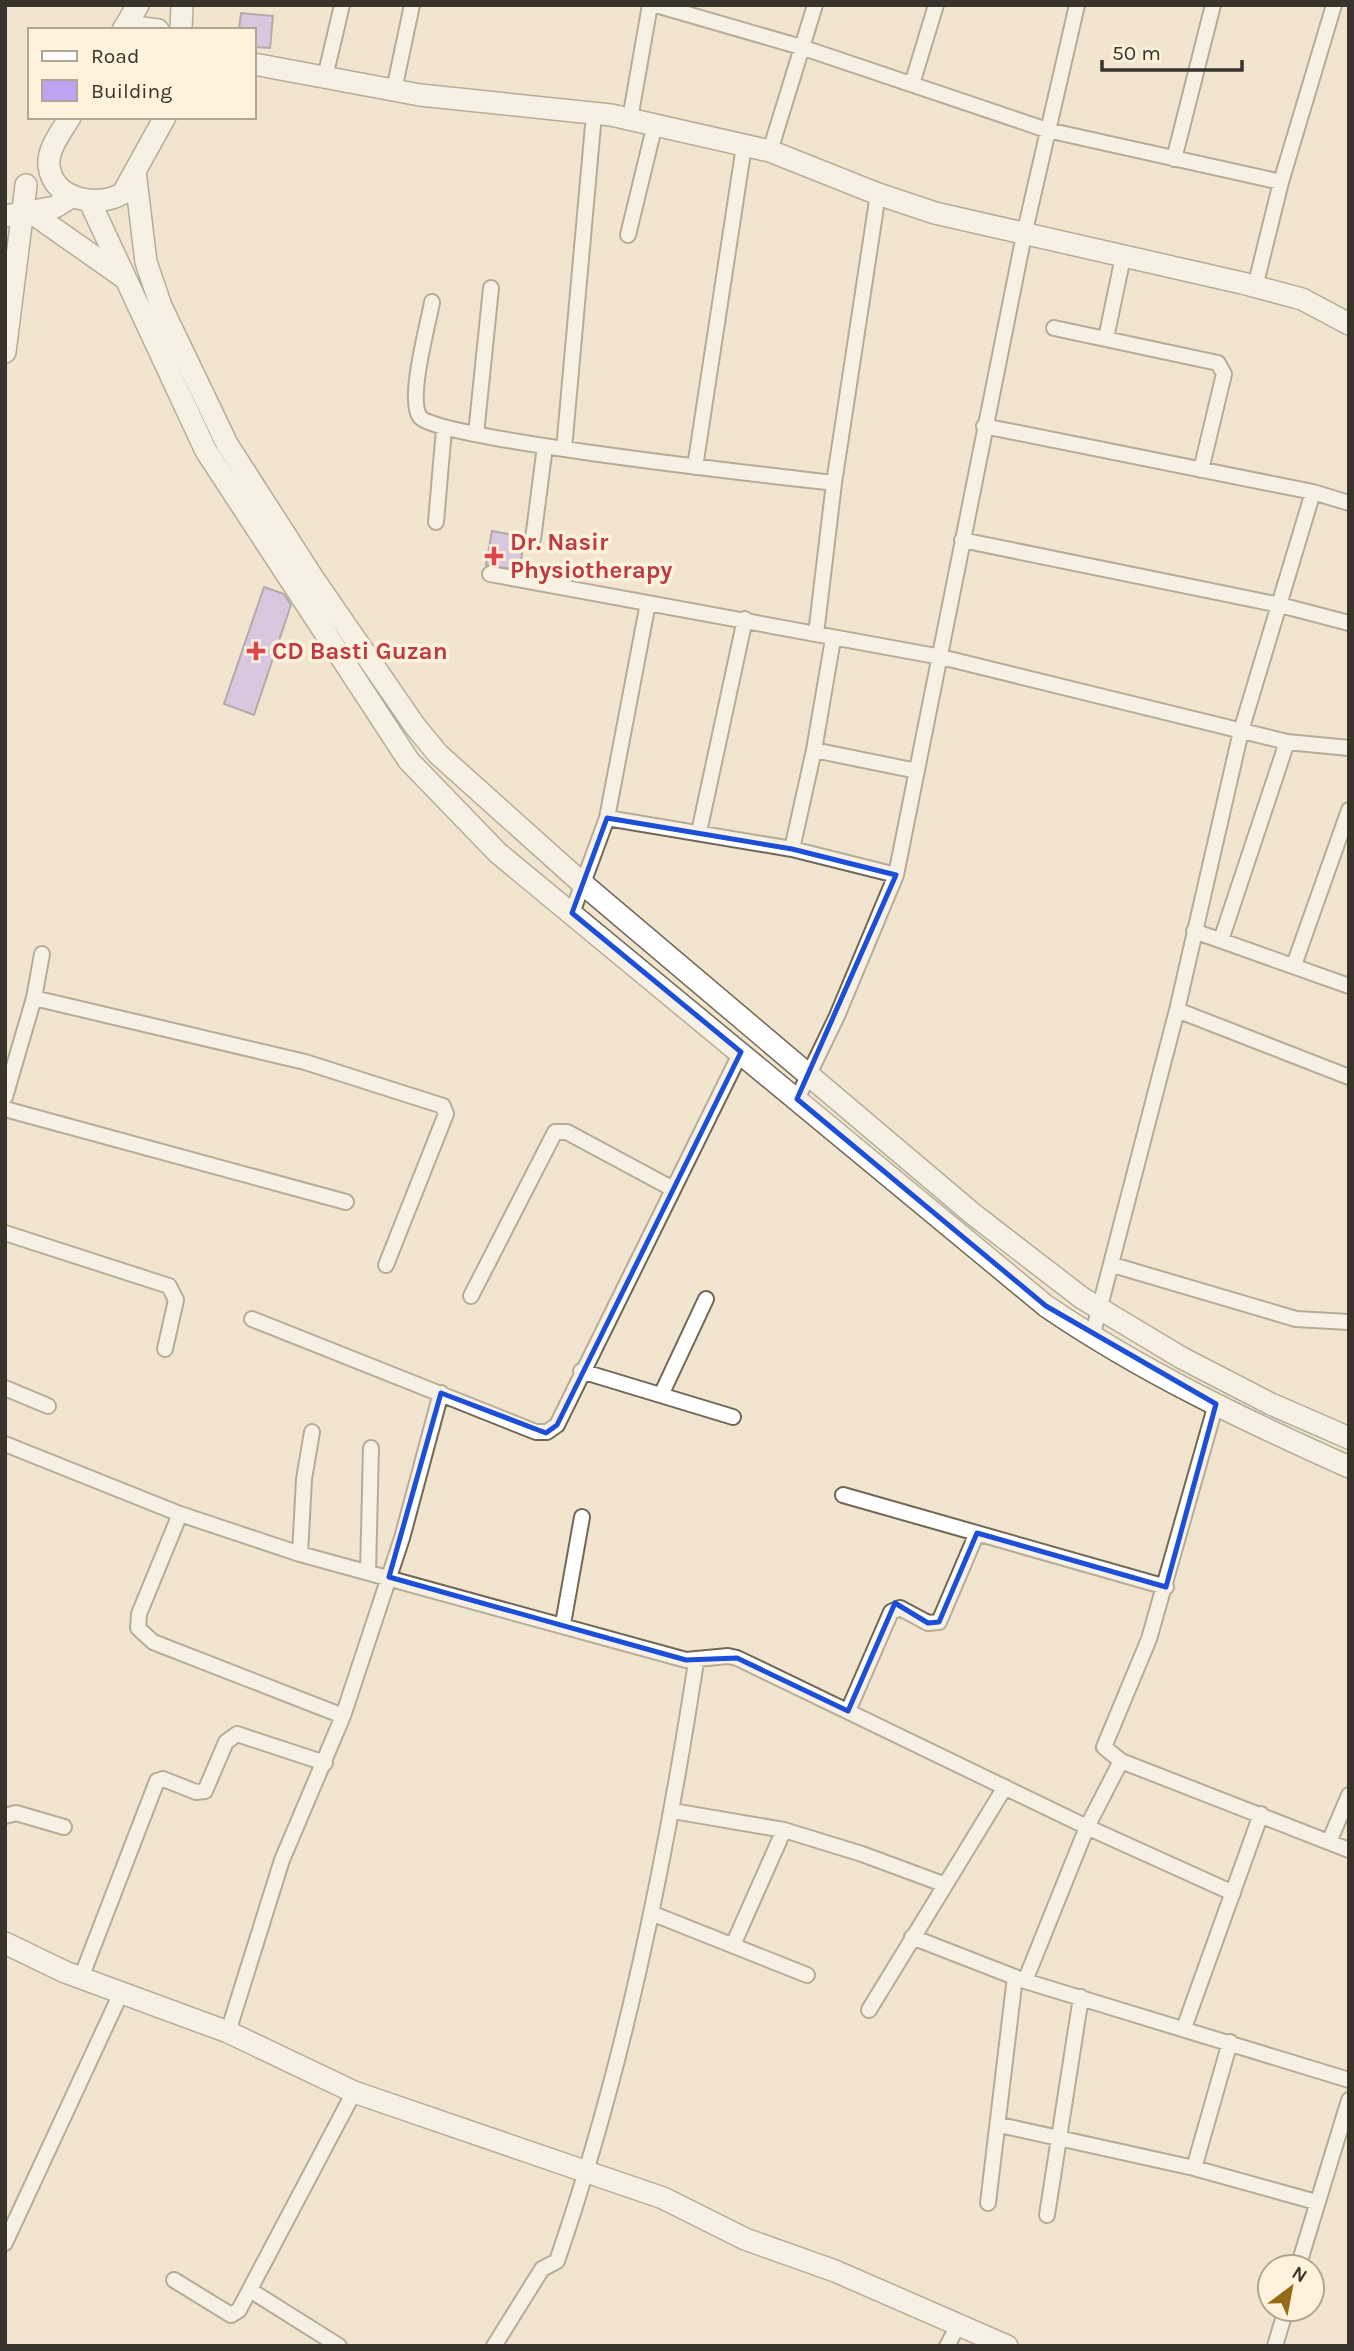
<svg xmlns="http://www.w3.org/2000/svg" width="1354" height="2351" font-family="Karla,sans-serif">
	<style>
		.building { fill: #bda3f2; stroke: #6b6579; stroke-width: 2 }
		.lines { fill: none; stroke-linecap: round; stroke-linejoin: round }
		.street-casing { stroke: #726755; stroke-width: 18 }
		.secondary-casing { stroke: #726755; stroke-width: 24 }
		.street { stroke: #fff; stroke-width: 14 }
		.secondary { stroke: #fff; stroke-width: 21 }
		.marked { fill: none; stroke: #1d4ed8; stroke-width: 5; stroke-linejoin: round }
		.health-dot { fill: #e0444e; stroke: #fff2dd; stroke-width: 2.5 }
		.labels { text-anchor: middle; stroke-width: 7; stroke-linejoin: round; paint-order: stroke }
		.health-label { font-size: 24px; font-weight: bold; fill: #be3a42; stroke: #fff2dd; text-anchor: start }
	</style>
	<rect width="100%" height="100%" fill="#f1e5d0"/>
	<path class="building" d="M241,13L273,16L270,48L254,47V30H239Z
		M492,531L524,537L520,570L486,565Z
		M264,587L284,594L291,605L254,715L224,704Z"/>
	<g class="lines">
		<defs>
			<path id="street" d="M656,5L801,47L1047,130L1281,182
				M325,77L342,5
				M912,84L936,5
				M394,90L412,5
				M630,119L650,5
				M770,151L815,5
				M1174,159L1213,5
				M628,235L655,124
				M1255,287L1281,182L1334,5
				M432,302C428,326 407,399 420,417C435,439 783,477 834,483
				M1054,328L1218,363L1224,374L1201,470
				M1106,338L1123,257
				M984,426L1313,492L1349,503
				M476,434L491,288
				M564,449L594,114
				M695,467L744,146
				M436,522L444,429
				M533,539L545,446
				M962,540L1280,605L1349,623
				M490,574L941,657L1287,742L1349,748
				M816,634L834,483L878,194
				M814,750L917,771
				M607,818L792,849L896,875
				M699,832L745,619
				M792,849L814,750L833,639
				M572,913L607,818L648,603
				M1194,931L1349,986
				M1221,940L1287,742
				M1294,965L1349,810
				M34,998L305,1062L443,1106L446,1114L386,1265
				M1177,1010L1349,1077
				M5,1097L34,998L42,954
				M797,1099L837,1016L896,875L1024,235L1077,5
				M5,1109L346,1202
				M5,1233L169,1286L176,1300L165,1349
				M1113,1265L1296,1319L1349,1322
				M471,1296L555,1132H567L673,1189
				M252,1319L536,1432H547L557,1425L741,1052
				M1092,1337L1177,1010L1241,731L1313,492
				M581,1371L733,1417
				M5,1388L48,1406
				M661,1395L706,1299
				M1216,1404L1149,1639L1104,1747L1121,1761L1349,1850
				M5,1444L180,1514L300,1554L686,1660L728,1656L737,1658L1087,1827L1233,1893
				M843,1495L1166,1587
				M180,1514L139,1614L138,1628L153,1642L343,1716
				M300,1554L304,1479L312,1432
				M368,1572L371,1448
				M563,1624L582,1517
				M848,1711L891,1612L900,1608L928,1623L939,1622L977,1533
				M673,1811L784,1830L862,1854L943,1884
				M5,1816L16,1813L64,1827
				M1329,1842L1349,1795
				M651,1913L807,1975
				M912,1937L1025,1981L1349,2080
				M733,1945L784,1830
				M81,1978L157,1781L163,1779L196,1792L205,1791L226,1742L237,1734L325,1763
				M1025,1981L1087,1827L1121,1761
				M869,2010L1005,1787
				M1184,2028L1261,1814
				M228,2032L282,1860L343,1716L402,1538L441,1393
				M1000,2125L1194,2168L1316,2202
				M1194,2168L1230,2042
				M988,2203L1015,1977
				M1047,2215L1081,1997
				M5,2243L122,1991
				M1298,2267L1349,2100
				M174,2280L231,2315L239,2310L354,2092
				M250,2290L339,2346
				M494,2346L542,2269L557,2261C624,2067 665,1864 696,1662
				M947,2346L959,2324
				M1275,2346L1286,2309"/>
			<path id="secondary" d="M123,30L138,5
				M127,30L135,27L158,30
				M181,30L182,5
				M254,64L420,95L611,115L770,151L878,194L935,213L1242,283L1302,299L1349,324
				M70,117C62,131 47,149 49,166C53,201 100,208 123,193L165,117
				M135,171L146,262L161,306L227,444L313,578L415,726L438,754L583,884L973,1214L1082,1298L1182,1358L1271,1404L1349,1438
				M90,202L206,451L409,761L498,853L1046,1306C1141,1371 1244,1420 1349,1467
				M32,213L123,277
				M5,216L55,207L73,196
				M5,352L26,185
				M5,1943L65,1972L228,2032L354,2092L663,2198L745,2239L835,2271L1007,2346"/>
		</defs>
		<use href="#street" class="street-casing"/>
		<use href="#secondary" class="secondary-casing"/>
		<use href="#street" class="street"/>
		<use href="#secondary" class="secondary"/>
	</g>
	<path d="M0 0H1354V2351H0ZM607,818L792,849L896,875L797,1099L1046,1306L1216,1404L1166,1587L977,1533L939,1622L928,1623L895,1603L848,1711L737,1658L686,1660L389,1577L441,1393L546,1433L557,1425L741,1052L572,913Z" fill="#f1e5d0" fill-opacity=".55" fill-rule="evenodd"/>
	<path class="marked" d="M607,818L792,849L896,875L797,1099L1046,1306L1216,1404L1166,1587L977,1533L939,1622L928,1623L895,1603L848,1711L737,1658L686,1660L389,1577L441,1393L546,1433L557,1425L741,1052L572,913Z"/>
	<g class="health-dot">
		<path d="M490.5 545.5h7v7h7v7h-7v7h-7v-7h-7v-7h7z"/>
		<path d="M252.5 640.5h7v7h7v7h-7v7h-7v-7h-7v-7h7z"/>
	</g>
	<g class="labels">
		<g class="health-label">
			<text x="510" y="550">Dr. Nasir<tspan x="510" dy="28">Physiotherapy</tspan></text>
			<text x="272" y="659">CD Basti Guzan</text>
		</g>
	</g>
	<rect width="1354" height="2351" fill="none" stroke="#38332b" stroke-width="14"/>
	<rect x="28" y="28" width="228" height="91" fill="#fff2dd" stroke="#afa696" stroke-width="2"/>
	<rect x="42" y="51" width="35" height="10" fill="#ffffff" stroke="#afa696" stroke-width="2"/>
	<text x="91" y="63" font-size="21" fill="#38332b">Road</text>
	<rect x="42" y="80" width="35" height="21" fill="#bda3f2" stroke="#afa696" stroke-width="2"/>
	<text x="91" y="98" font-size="21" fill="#38332b">Building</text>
	<g transform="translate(1291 2288) rotate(32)"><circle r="33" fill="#fff2dd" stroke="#afa696" stroke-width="2"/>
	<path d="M0-5L12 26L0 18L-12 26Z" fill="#936c15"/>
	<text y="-10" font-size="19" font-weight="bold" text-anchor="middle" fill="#38332b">N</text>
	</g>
	<path d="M1102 60v10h140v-10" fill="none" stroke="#38332b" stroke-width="3.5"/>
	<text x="1112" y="60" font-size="21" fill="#38332b" stroke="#fff2dd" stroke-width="5" paint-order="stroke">50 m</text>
</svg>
